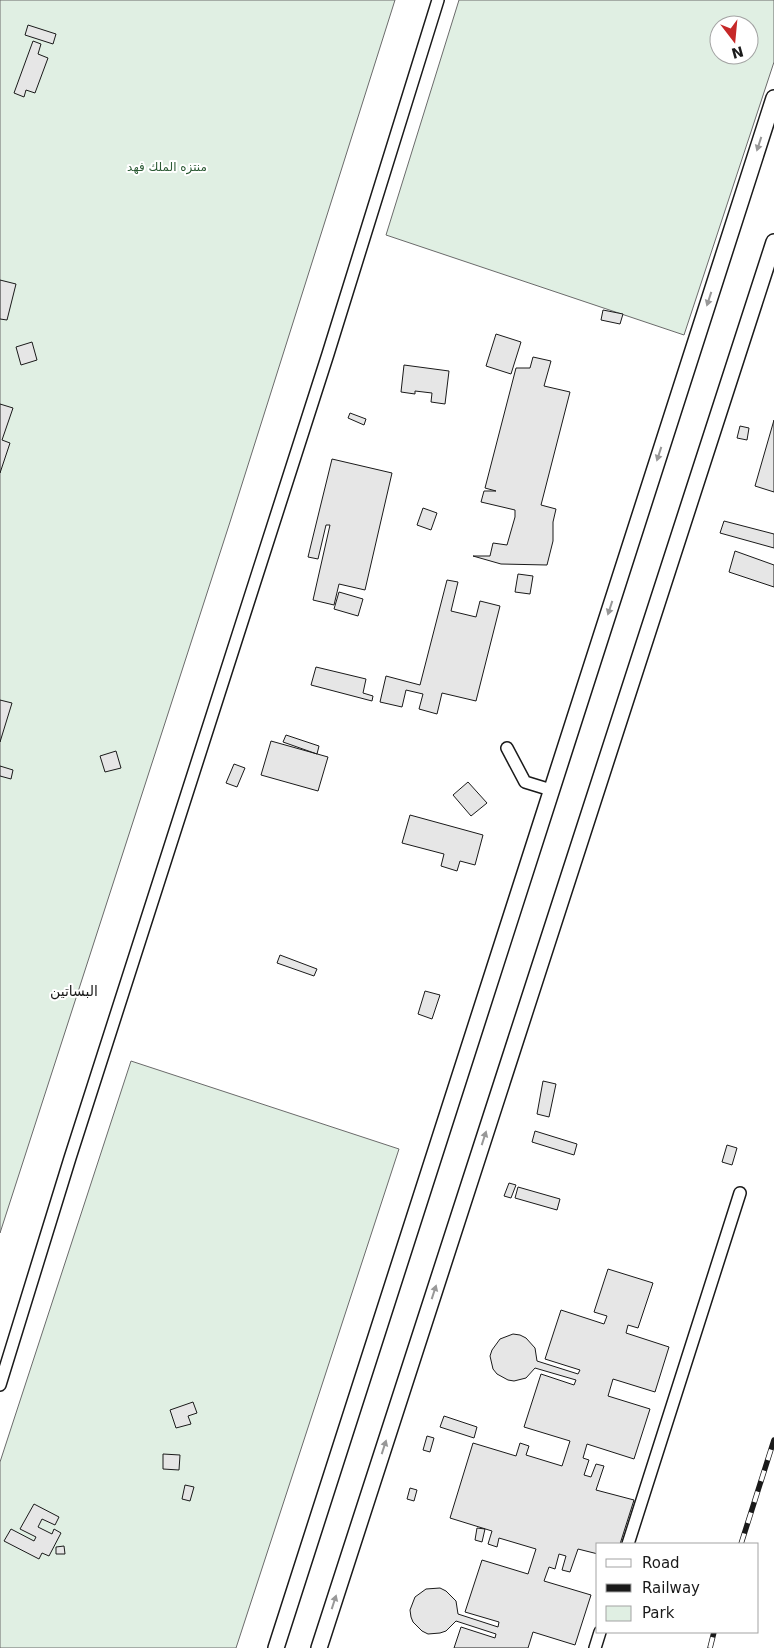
<svg xmlns="http://www.w3.org/2000/svg" width="774" height="1648" font-family="'DejaVu Sans','Noto Naskh Arabic',sans-serif">
	<style>
		.green { fill: #e0efe3; stroke: #6a6a6a; fill-rule: evenodd }
		.building { fill: #e6e6e6; stroke: #1a1a1a }
		.lines { fill: none; stroke-linecap: round; stroke-linejoin: round }
		.minor-casing { stroke: #1a1a1a; stroke-width: 14 }
		.tertiary-casing { stroke: #1a1a1a; stroke-width: 18 }
		.minor { stroke: #fff; stroke-width: 11 }
		.tertiary { stroke: #fff; stroke-width: 15 }
		.rail-casing { stroke: #1a1a1a; stroke-width: 5.5 }
		.rail { stroke: #fff; stroke-width: 4; stroke-dasharray: 11; stroke-linecap: butt }
		.oneway { fill: #989898 }
		.labels { text-anchor: middle; stroke-width: 4; stroke-linejoin: round; paint-order: stroke }
		.park-label { font-size: 12px; fill: #2b5a34; stroke: #fff }
		.neighbourhood-label { font-size: 14px; fill: #1a1a1a; stroke: #fff }
	</style>
	<rect width="100%" height="100%" fill="#fff"/>
	<path class="green" d="M0,0H395L230,522L0,1233Z
		M459,0H774V62L684,335L386,235ZM719,25H749V55H719Z
		M131,1061L399,1149L236,1648H0V1462Z"/>
	<path class="building" d="M28,25L56,34L53,44L25,35Z
		M33,41L41,44L38,54L48,58L35,93L26,90L24,97L14,93Z
		M0,280L16,284L7,320L0,319Z
		M603,310L623,314L620,324L601,320Z
		M496,334L521,342L511,374L486,366Z
		M32,342L37,360L21,365L16,347Z
		M533,357L551,361L544,386L570,392L541,505L556,509L553,522V541L547,565L501,564L473,556H490L493,543L507,545L515,517V510L481,502L484,491H496L485,488L516,368H530Z
		M404,365L449,371L445,404L431,402L432,393L415,391V394L401,392Z
		M0,404L13,408L2,440L10,443L0,473Z
		M350,413L366,419L364,425L348,418Z
		M774,420V492L755,486Z
		M740,426L749,428L747,440L737,438Z
		M332,459L392,473L365,590L339,584L334,605L313,600L330,525H326L318,559L308,557Z
		M423,508L437,513L431,530L417,525Z
		M724,521L774,534V548L720,533Z
		M735,551L774,565V587L729,572Z
		M518,574L533,576L530,594L515,592Z
		M447,580L458,582L451,611L476,617L480,601L500,606L476,701L442,693L437,714L419,709L423,694L406,690L402,707L380,702L386,676L420,685Z
		M339,592L363,599L358,616L334,609Z
		M316,667L366,679L363,693L373,696L372,701L311,685Z
		M0,700L12,703L0,742Z
		M286,735L319,746L317,754L283,742Z
		M271,741L328,757L318,791L261,775Z
		M116,751L121,768L105,772L100,756Z
		M234,764L245,768L237,787L226,783Z
		M0,766L13,770L11,779L0,776Z
		M468,782L487,803L471,816L453,795Z
		M410,815L483,835L475,865L460,861L457,871L441,866L444,854L402,843Z
		M280,955L317,969L314,976L277,963Z
		M425,991L440,995L432,1019L418,1014Z
		M543,1081L556,1084L549,1117L537,1114Z
		M535,1131L577,1144L574,1155L532,1142Z
		M727,1145L737,1148L732,1165L722,1162Z
		M509,1183L516,1185L511,1198L504,1196Z
		M518,1187L560,1199L557,1210L515,1198Z
		M608,1269L653,1283L638,1328L628,1325L626,1333L669,1347L655,1392L613,1379L608,1396L650,1409L634,1459L587,1444L583,1458L589,1460L584,1475L591,1477L596,1464L604,1466L596,1490L634,1500L620,1544H598V1554L578,1549L570,1572L562,1570L566,1556L559,1554L555,1569L549,1567L544,1581L591,1595L575,1645L533,1632L528,1648H454L461,1627L495,1638L496,1634L456,1621L446,1631L440,1633L428,1634L422,1631L413,1622L411,1617L410,1610L415,1597L426,1589L440,1588L446,1591L456,1601L458,1614L498,1627L499,1622L465,1612L482,1560L528,1574L536,1549L499,1538L497,1547L488,1544L492,1531L450,1518L473,1443L516,1456L520,1443L529,1446L526,1455L562,1466L570,1441L524,1427L541,1374L574,1385L576,1380L535,1368L526,1378L514,1381L508,1380L497,1374L493,1369L490,1356L492,1350L500,1339L513,1334L520,1335L526,1338L535,1348L537,1361L578,1374L580,1370L545,1359L561,1310L604,1324L607,1316L594,1312Z
		M193,1402L197,1413L188,1416L191,1424L176,1428L170,1410Z
		M444,1416L477,1427L474,1438L440,1427Z
		M427,1436L434,1438L430,1452L423,1450Z
		M163,1454L180,1455L179,1470L163,1469Z
		M185,1485L194,1487L190,1501L182,1499Z
		M410,1488L417,1490L414,1501L407,1499Z
		M34,1504L59,1517L55,1525L42,1519L38,1527L52,1534L54,1529L61,1533L49,1556L42,1553L39,1559L4,1541L11,1529L34,1541L36,1537L20,1529Z
		M477,1528L485,1529L482,1542L475,1540Z
		M64,1546L65,1554H56V1547Z"/>
	<g class="lines">
		<defs>
			<path id="minor" d="M507,748L525,782L551,790
				M0,1385L70,1158L328,354L438,0
				M628,1544L740,1193
				M595,1648L600,1632"/>
			<path id="tertiary" d="M276,1648L774,98
				M319,1648L774,242"/>
		</defs>
		<use href="#minor" class="minor-casing"/>
		<use href="#tertiary" class="tertiary-casing"/>
		<use href="#minor" class="minor"/>
		<use href="#tertiary" class="tertiary"/>
		<defs>
			<path id="rail" d="M741,1544L774,1440
				M710,1648L714,1632"/>
		</defs>
		<use href="#rail" class="rail-casing"/>
		<use href="#rail" class="rail"/>
	</g>
	<defs><path id="oneway-solid" d="M-6-.8H1V-3.2L6.5 0L1 3.2V.8H-6Z" transform="scale(1.25)"/></defs>
	<g class="oneway">
		<use href="#oneway-solid" transform="translate(759 144) rotate(108)"/>
		<use href="#oneway-solid" transform="translate(709 299) rotate(108)"/>
		<use href="#oneway-solid" transform="translate(659 454) rotate(108)"/>
		<use href="#oneway-solid" transform="translate(610 608) rotate(108)"/>
		<use href="#oneway-solid" transform="translate(484 1138) rotate(-72)"/>
		<use href="#oneway-solid" transform="translate(434 1292) rotate(-72)"/>
		<use href="#oneway-solid" transform="translate(384 1447) rotate(-72)"/>
		<use href="#oneway-solid" transform="translate(334 1602) rotate(-72)"/>
	</g>
	<g class="labels">
		<g class="park-label">
			<text x="167" y="171">منتزه الملك فهد</text>
		</g>
		<g class="neighbourhood-label">
			<text x="74" y="996">البساتين</text>
		</g>
	</g>
	<rect x="596" y="1543" width="162" height="90" fill="#ffffff" stroke="#a3a3a3"/>
	<rect x="606" y="1559" width="25" height="8" fill="#ffffff" stroke="#a3a3a3"/>
	<text x="642" y="1568" font-size="15" fill="#1a1a1a">Road</text>
	<rect x="606" y="1584" width="25" height="8" fill="#1a1a1a" stroke="#a3a3a3"/>
	<text x="642" y="1593" font-size="15" fill="#1a1a1a">Railway</text>
	<rect x="606" y="1606" width="25" height="15" fill="#e0efe3" stroke="#a3a3a3"/>
	<text x="642" y="1618" font-size="15" fill="#1a1a1a">Park</text>
	<g transform="translate(734 40) rotate(164)"><circle r="24" fill="#ffffff" stroke="#a3a3a3"/>
	<path d="M0-4L9 19L0 12L-9 19Z" fill="#c62828"/>
	<text y="-8" font-size="14" font-weight="bold" text-anchor="middle" fill="#1a1a1a">N</text>
	</g>
</svg>
